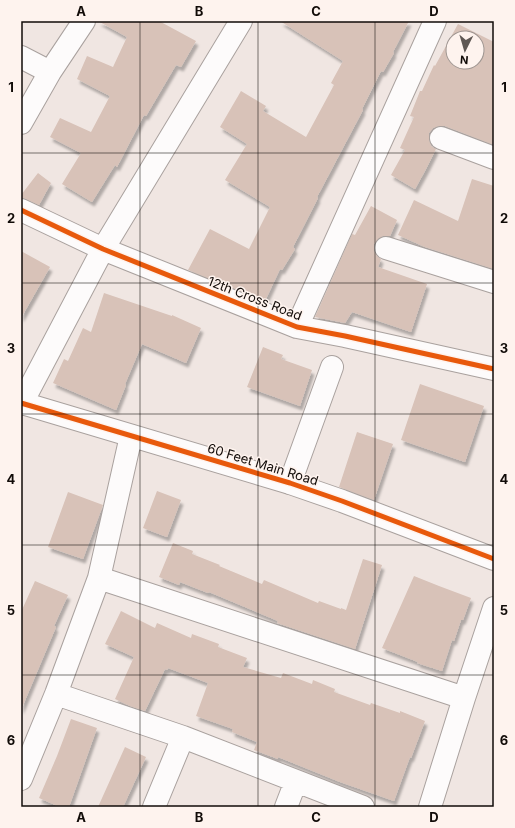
<svg xmlns="http://www.w3.org/2000/svg" width="515" height="828" font-family="Inter,sans-serif">
	<style>
		.building { fill: #d8c2b8; fill-rule: evenodd; filter: url(#shadow) }
		.lines { fill: none; stroke-linecap: round; stroke-linejoin: round }
		.street-casing { stroke: #a9a19e; stroke-width: 24 }
		.secondary-casing { stroke: #a9a19e; stroke-width: 24 }
		.street { stroke: #fdfbfb; stroke-width: 22 }
		.secondary { stroke: #fdfbfb; stroke-width: 22 }
		.cycleway-casing { stroke: #fef3ee; stroke-width: 8 }
		.cycleway { stroke: #e8590c; stroke-width: 5 }
		.grid { fill: none; stroke: #110b08; stroke-width: 1; stroke-opacity: 0.55 }
		.labels { text-anchor: middle; stroke-width: 3; stroke-linejoin: round; paint-order: stroke }
		.street-label { font-size: 13px; fill: #110b08; stroke: #fef3ee }
		.neatline { fill: none; stroke: #110b08; stroke-width: 1.5 }
		.grid-label { font-size: 13px; text-anchor: middle; font-weight: bold; fill: #110b08 }
	</style>
	<defs>
		<filter id="shadow"><feDropShadow dx="2.5" dy="4.5" stdDeviation="1" flood-color="#0004"/></filter>
	</defs>
	<rect width="100%" height="100%" fill="#f0e6e2"/>
	<path class="building" d="M98,21H159L196,41L181,67L176,65L146,116L144,115L117,167L115,165L92,202L62,184L81,153L50,137L60,118L91,132L110,96L77,79L87,56L113,67L127,37Z
		M280,21H409L393,52L394,53L383,72L381,71L362,109L363,110L345,144L317,197L318,198L293,247L295,249L282,270L280,269L265,301L188,270L210,229L249,249L270,207L225,180L247,144L220,127L241,91L266,106L263,111L306,137L334,85L331,83L343,61Z
		M458,24L494,42V145L445,126H439L433,128L429,133V140L431,146L436,149L426,169L415,189L391,175L405,150L400,148L414,117L410,116L420,91H422L434,65L435,66ZM453,38H477V62H453Z
		M38,173L51,183L39,205L26,199L21,198V195Z
		M472,179L494,186V269L425,247L398,235L414,200L458,221Z
		M371,206L397,220L390,236H383L378,239L374,244V251L377,256L381,259L378,267L427,284L411,332L352,312L345,323L315,317L352,234L355,235Z
		M21,251L50,267L21,318Z
		M104,293L172,316V315L201,328L186,363L142,344L125,384L126,385L116,410L53,383L64,359L68,361L83,328L91,332Z
		M263,347L283,355L281,359L312,370L300,406L247,387Z
		M420,384L484,406L465,462L401,440Z
		M357,432L393,444L374,500L339,487Z
		M157,491L181,500L167,537L143,528Z
		M68,492L103,505L83,559L48,547Z
		M173,543L193,551L192,554L220,565L219,566L262,584L264,580L318,603L319,601L341,609V608L346,610L363,559L382,565L355,649L277,623L278,621L209,592L208,593L180,582L179,585L159,577Z
		M414,576L439,586L471,598L463,620H461L454,641L452,640L442,671L417,663L418,662L382,648Z
		M35,581L68,595L54,626L56,627L21,710V612Z
		M121,611L155,628L157,623L191,638L192,634L219,644L218,647L247,658L243,667L281,678L283,673L312,684L313,680L335,689L334,692L370,705L371,703L400,713V711L425,721L411,758L410,757L394,801L340,782L278,757V759L254,750L257,742L232,732L233,729L196,716L208,683L168,668L167,670L165,669L145,711L130,706L115,699L134,657L105,644Z
		M71,719L97,728L69,807H60L39,798L57,756Z
		M125,747L146,757L123,807H98Z"/>
	<g class="lines">
		<defs>
			<path id="street" d="M21,57L50,72
				M21,123L50,72L84,21
				M441,138L494,158
				M21,210L103,249L297,327L345,336L494,369
				M386,248L494,282
				M297,327L435,21
				M21,403H22L103,249L241,21
				M290,483L332,367
				M99,578L464,698
				M56,694L183,737L363,807
				M21,779L56,694L99,578L131,436
				M154,807L183,737
				M286,807L296,781
				M430,807L464,698L494,608"/>
			<path id="secondary" d="M21,404L22,403L290,483L342,501L494,559"/>
		</defs>
		<use href="#street" class="street-casing"/>
		<use href="#secondary" class="secondary-casing"/>
		<use href="#street" class="street"/>
		<use href="#secondary" class="secondary"/>
		<defs>
			<path id="cycleway" d="M21,210L103,249L297,327L345,336L494,369
				M21,403L290,483L342,501L494,559"/>
		</defs>
		<use href="#cycleway" class="cycleway-casing"/>
		<use href="#cycleway" class="cycleway"/>
	</g>
	<path class="grid" d="M140,21V807M258,21V807M375,21V807M21,153H494M21,283H494M21,414H494M21,545H494M21,675H494"/>
	<g class="labels">
		<g class="street-label">
			<text transform="translate(255 298) rotate(21)" y="5">12th Cross Road</text>
			<text transform="translate(263 464) rotate(17)" y="5">60 Feet Main Road</text>
		</g>
	</g>
	<rect width="515" height="828" fill="none" stroke="#fef3ee" stroke-width="44"/>
	<g transform="translate(465 50) rotate(185)"><circle r="19" fill="#fef3ee" stroke="#9f9692"/>
	<path d="M0-3L7 15L0 10L-7 15Z" fill="#5f5854"/>
	<text y="-6" font-size="11" font-weight="bold" text-anchor="middle" fill="#110b08">N</text>
	</g>
	<rect x="22" y="22" width="471" height="784" class="neatline"/>
	<g class="grid-label">
		<text x="81" y="16">A</text>
		<text x="199" y="16">B</text>
		<text x="316" y="16">C</text>
		<text x="434" y="16">D</text>
		<text x="11" y="92">1</text>
		<text x="504" y="92">1</text>
		<text x="11" y="223">2</text>
		<text x="504" y="223">2</text>
		<text x="11" y="353">3</text>
		<text x="504" y="353">3</text>
		<text x="11" y="484">4</text>
		<text x="504" y="484">4</text>
		<text x="11" y="615">5</text>
		<text x="504" y="615">5</text>
		<text x="11" y="745">6</text>
		<text x="504" y="745">6</text>
		<text x="81" y="822">A</text>
		<text x="199" y="822">B</text>
		<text x="316" y="822">C</text>
		<text x="434" y="822">D</text>
	</g>
</svg>
